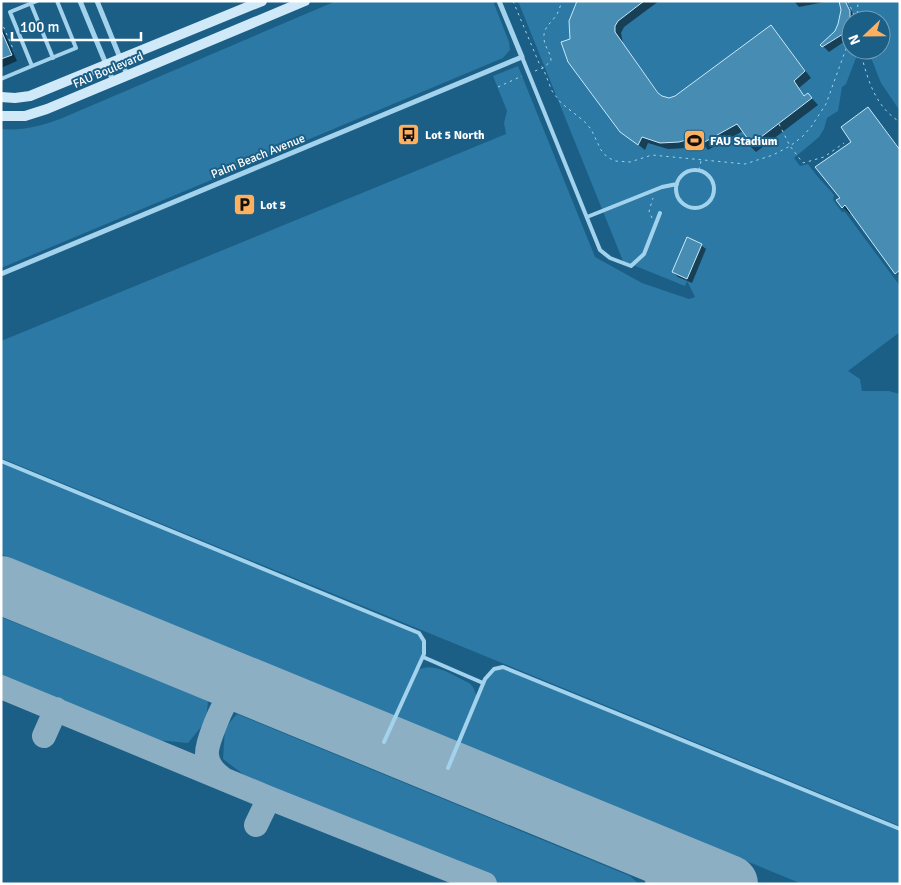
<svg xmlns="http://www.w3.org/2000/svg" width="901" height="885" font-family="Signika,sans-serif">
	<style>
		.green { fill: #2b79a4 }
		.shadow { fill: #0007 }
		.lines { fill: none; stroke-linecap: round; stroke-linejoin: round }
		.taxiway { stroke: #8dafc3; stroke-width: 24 }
		.runway { stroke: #8dafc3; stroke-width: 58 }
		.building { fill: #478cb2; stroke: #c8e8f9 }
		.path { stroke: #a3d2ec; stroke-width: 1; stroke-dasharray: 2.5 4; stroke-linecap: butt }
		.lane { stroke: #a3d2ec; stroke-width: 4 }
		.street { stroke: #a3d2ec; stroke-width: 5 }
		.secondary { stroke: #cfe9f9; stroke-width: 10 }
		.labels { text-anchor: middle; stroke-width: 4; stroke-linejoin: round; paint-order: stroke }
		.street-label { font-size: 12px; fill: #fff; stroke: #1b5f87 }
		.poi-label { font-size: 12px; font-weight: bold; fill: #fff; stroke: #1b5f87; text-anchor: start }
	</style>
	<rect width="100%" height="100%" fill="#1b5f87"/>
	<path class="green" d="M336,1H493L509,42L510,50L503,58L1,268V129C22,131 40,126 60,119Z
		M518,1H900V111L881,83L868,50H881V20H851V50H859L846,84L842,87L838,111L827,118L824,129L819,137L794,158L800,166L808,164C816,176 825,184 834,195L833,200L842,212H845L900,286V332L848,371L860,379L862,391H889L900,394V826L1,458V341L506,134L504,123L507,111L493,76L518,66L595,257L642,283L689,299L695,297L687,281L685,286L623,261Z
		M1,461L419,633L425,648L418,670C434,661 454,676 469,683L473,687L477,697L485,679L499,667L900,829V884H802L1,554Z
		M1,617L208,701L206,721L188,743L157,740L93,716L1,676Z
		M237,714L630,876L639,884H501L463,869L248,778L223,759L225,728Z"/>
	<path class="shadow" d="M578,1H659L624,27L621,33L623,44L660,95L669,99L680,94L771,26L811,78L799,88L805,97L808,94L818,105L756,152L746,142L749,139L743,131L708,150L702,143L686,148L668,149L648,143L645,150L621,131L571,40Z
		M794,1H829L799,7Z
		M845,1L856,18L855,20H851V37L829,52L822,45L836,32L842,17Z
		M1,25L17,61L1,68Z
		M868,108L900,149V277L852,213L850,214L843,207L841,198L853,142Z
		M701,245L706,249L692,283L678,277L673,272Z"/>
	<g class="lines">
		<path class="taxiway" d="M212,671C223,680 226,691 224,705
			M1,687L269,798L485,884
			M44,736L56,709
			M221,777C214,772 208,764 207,755C206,744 222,704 230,697C238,690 247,690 256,690
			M256,825L269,798
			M657,884L667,858"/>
		<path class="runway" d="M1,585L729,884"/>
	</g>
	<path class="building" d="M577,1H644L618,21L615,26V32L658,93L662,96L669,98L675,96L771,25L805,71L794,81L804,96L808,93L812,98L748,147L744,141L748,139L737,124L701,144L697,137L679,142L660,143L642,137L638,145L620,132L568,62L561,42L570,39L569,21Z
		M839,1H845L850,11V24L843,34L822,47L820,45L835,31L838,24L841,10Z
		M1,30L12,55L1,59Z
		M868,107L900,150V270L895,274L845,205L842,208L836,200L840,198L815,167L851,142L841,127Z
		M687,237L702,244L687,279L672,272Z"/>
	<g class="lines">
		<path class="path" d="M513,1L539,63L543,68L552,91L561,103L584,121L591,129L601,150L607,157L615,161L630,162L652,155L745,164L773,155L790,146L802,137L811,127L826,104L851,35
			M848,1L856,20
			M857,20L858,1
			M1,21L14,51
			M860,50C867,77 874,106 900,122
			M535,71L543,68L551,61C551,52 544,47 544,38C543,28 550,24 555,17C559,12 560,6 562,1
			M498,87L522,76
			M779,124L790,146L803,163L824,157L844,143
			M699,170L701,161
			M652,218L649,211L653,198"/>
		<path class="lane" d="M31,4L53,58
			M522,57L600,250L610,258L631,266L644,254L660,213
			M32,66L76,48L57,1
			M1,79L32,66L10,12L37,1
			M676 189a19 19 0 1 1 38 0a19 19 0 1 1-38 0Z
			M587,217L662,187L677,184
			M1,461L419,633L424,641V654L384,742
			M423,657L483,683
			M448,768L485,679L494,669L503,667L900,829"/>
		<path class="street" d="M80,1L113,81
			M97,1L127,75
			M1,274L522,57L499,1"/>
		<path class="secondary" d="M1,97L15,98L30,96L262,1
			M1,116H25L47,109L305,1"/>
	</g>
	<defs>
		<symbol id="bus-square" viewBox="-11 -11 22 22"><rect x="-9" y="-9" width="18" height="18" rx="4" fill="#feb05f" stroke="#1b5f87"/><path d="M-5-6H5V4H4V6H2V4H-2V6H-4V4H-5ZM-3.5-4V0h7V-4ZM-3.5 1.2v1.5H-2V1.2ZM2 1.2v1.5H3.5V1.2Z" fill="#111"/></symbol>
		<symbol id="stadium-square" viewBox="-11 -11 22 22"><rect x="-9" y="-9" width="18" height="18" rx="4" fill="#feb05f" stroke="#1b5f87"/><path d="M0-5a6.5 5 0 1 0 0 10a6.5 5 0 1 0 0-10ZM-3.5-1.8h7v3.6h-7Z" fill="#111"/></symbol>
		<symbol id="parking-square" viewBox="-11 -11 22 22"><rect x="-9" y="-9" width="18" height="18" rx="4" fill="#feb05f" stroke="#1b5f87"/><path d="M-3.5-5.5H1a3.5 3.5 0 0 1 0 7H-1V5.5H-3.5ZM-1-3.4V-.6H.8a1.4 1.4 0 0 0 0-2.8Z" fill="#111"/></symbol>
	</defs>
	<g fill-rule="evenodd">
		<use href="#bus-square" x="396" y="122" width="25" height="25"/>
		<use href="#stadium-square" x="682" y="128" width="25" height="25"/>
		<use href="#parking-square" x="232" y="192" width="25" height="25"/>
	</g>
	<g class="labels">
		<g class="street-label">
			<text transform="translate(108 70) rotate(-23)" y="4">FAU Boulevard</text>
			<text transform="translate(258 156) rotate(-22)" y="4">Palm Beach Avenue</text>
		</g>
		<g class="poi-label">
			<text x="425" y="139">Lot 5 North</text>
			<text x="710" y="145">FAU Stadium</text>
			<text x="260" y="209">Lot 5</text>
		</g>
	</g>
	<rect width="901" height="885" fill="none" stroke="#ffffff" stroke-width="5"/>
	<g transform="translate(866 35) rotate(248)"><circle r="24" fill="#1b5f87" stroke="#769fb7"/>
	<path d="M0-4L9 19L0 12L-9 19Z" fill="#feb05f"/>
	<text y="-8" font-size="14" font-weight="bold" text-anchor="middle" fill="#ffffff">N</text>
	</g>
	<path d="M12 32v8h129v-8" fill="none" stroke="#ffffff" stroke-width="2.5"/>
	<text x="20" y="32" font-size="15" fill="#ffffff" stroke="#1b5f87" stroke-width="4" paint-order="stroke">100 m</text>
</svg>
